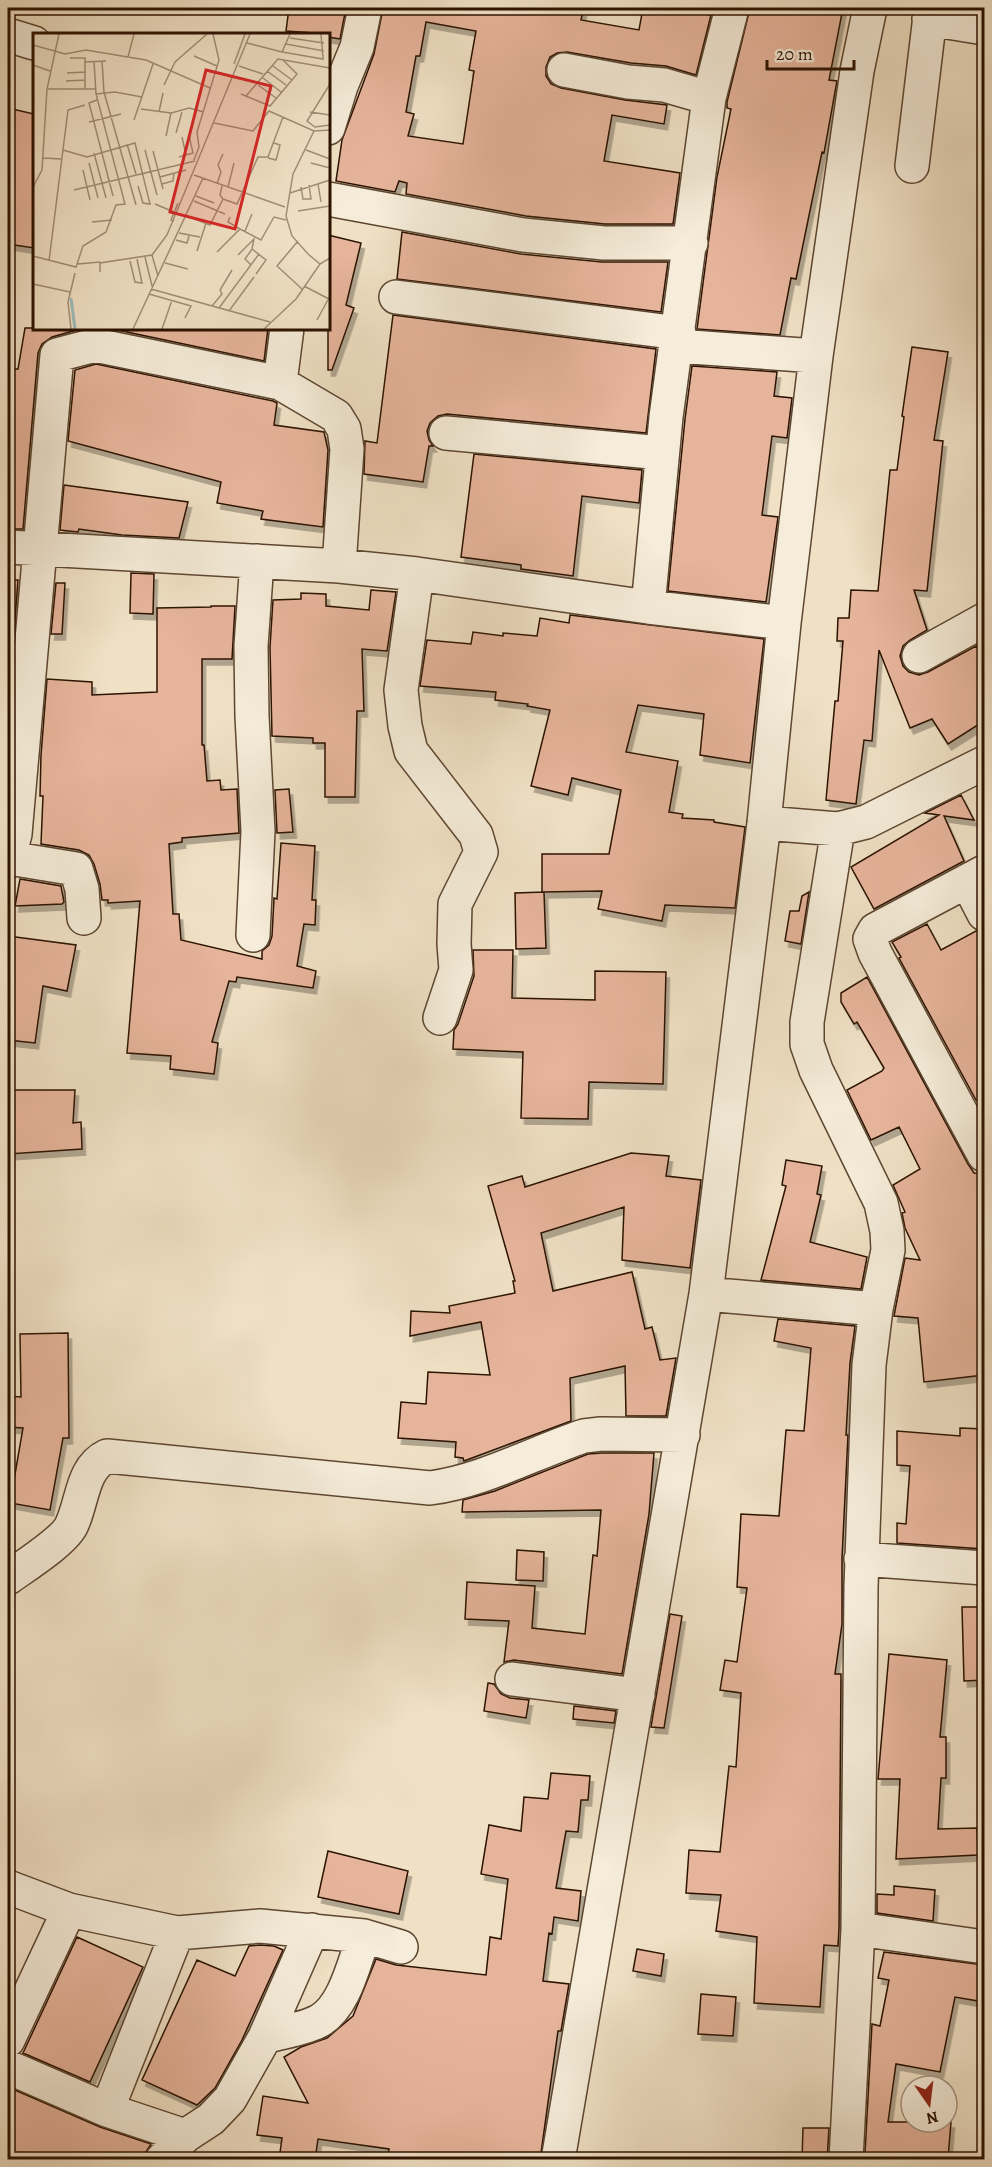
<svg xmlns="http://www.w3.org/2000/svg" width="992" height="2167" font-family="Alegreya,serif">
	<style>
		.building { fill: #e6b49b; stroke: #2c1200; stroke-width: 1.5; fill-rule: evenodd; filter: url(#shadow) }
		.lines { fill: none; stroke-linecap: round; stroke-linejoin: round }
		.street-casing { stroke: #5d4631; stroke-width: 36 }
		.street { stroke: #f5ecd9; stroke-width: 33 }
		.inset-river { fill: none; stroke: #9dbcbc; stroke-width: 3 }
		.inset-road { fill: none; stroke: #a28e76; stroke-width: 1.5 }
		.view { fill: #d62828; fill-opacity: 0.15; stroke: #d62828; stroke-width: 3 }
		.inset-edge { fill: none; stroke: #2c1200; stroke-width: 3 }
	</style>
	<defs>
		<filter id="shadow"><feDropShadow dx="3.5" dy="6" stdDeviation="0" flood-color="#0004"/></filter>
	</defs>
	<rect width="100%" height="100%" fill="#f0e1c5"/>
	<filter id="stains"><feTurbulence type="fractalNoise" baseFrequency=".00333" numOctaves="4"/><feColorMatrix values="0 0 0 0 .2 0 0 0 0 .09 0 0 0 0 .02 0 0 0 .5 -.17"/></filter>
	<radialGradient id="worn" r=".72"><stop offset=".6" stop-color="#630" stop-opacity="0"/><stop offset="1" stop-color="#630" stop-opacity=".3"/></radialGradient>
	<path class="building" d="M289,8H346L340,39L328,37V34L286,31Z
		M383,8H561L583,11L581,20L639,30L643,8H665L711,15L696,75L666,66L631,63L567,52L557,53L550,57L546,67V76L551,84L561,88L625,100L667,105L664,124L612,115L604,161L680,173L673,224H605L526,216L406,194L407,183L399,181L395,192L336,181L342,140L374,54ZM426,22L476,31L469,70L474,71L463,144L408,136L414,114L406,112L416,56H420Z
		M750,8H843L829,80L837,81L824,153L822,152L796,279L791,278L780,335L697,329L717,177L731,109L727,108V102Z
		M8,108L34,114V248L8,244Z
		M402,232L521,254L602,262H668L661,312L397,279Z
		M328,235L361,243L346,305L354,308L332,370H328Z
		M393,315L656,349L646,433L447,414L438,416L430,423L427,431L429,440L433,446H429L423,482L364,474L365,441L377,443Z
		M25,328H84L52,337L42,344L38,353L23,529H8V369H18Z
		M108,328H268L264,361Z
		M912,347L948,352L934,440L943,441L927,591L914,590L927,630L910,640L903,646L900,656L903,666L909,672L919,675L928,672L976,646L984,661V721L948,744L932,719L910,728L879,650L872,741L864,740L856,804L826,800L835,701H838L843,641H837L838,618H849L851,590L878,591L890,470H897L904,417L902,416Z
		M96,364L273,401L277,403L274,425L324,432L328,450L323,527L261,519L263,511L217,503L221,482L68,441L75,370Z
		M692,366L777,372L774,396L792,398L787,438L772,436L762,515L778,517L766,602L668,591L685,419Z
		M474,454L642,470L639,503L582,496L573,576L521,569V565L461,557Z
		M64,485L188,502L179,538L122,535L79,529L78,532L60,530Z
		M131,573L154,574L153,614L130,613Z
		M8,580H18L14,632H8Z
		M56,583H65L62,634H51Z
		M371,590L396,592L387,651L362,649L364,711H357L355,797H325V743H313V738L272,736L270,647L273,600L301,599V593L326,594V606L369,610Z
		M211,606H235L232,659H202V745H204L207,781L220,780L221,790L237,789L239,833L182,838V842L169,844L173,914H179L181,940L262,959V951L269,945L272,936L274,898L277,899L281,843L315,846L312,900H316L315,925L304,924L297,966L316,971L313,988L237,977L236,982L229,981L212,1042L218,1043L214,1074L170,1069L171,1056L127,1053L140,901L108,903V900H102L100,884L94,864L89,855L79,850L41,844L43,796H40L41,755L47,679L92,682V695L157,692V608L211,607Z
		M570,615L764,639L750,763L700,755L704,714L638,705L626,752L678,761L669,812L683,814L682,818L714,820V822L745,827L735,908L665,905L662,921L598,909L602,891L542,892V854H609L621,790L572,778L568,795L531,786L550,710L527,706L528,704L495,700L496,692L420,686L427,640L471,644L473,632L503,636V633L537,636L540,618L569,623Z
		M289,789L293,832L277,833L275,790Z
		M961,795L974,820L944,816L964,861L874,909L851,867L939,815L925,813Z
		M20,879L61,886L64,902L62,904L15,906Z
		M544,892L546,948L516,949L515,893Z
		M809,892L801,944L785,941L790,911H799L802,896Z
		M927,924L941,950L976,931L984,933V1096L976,1100L899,958L901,957L892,942Z
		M8,936L76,945L67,991L43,986L35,1043L8,1040Z
		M473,950H513L512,998L595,1000V971L666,972L663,1084L589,1082L588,1119L521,1118L523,1052L453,1049L454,1030L458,1024L474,976Z
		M867,977L968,1164L974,1173L984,1174V1375L924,1382L918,1318L894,1316L905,1258L920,1260L905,1228L902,1213L905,1212L893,1185L920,1169L899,1127L871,1140L847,1090L882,1071L884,1068L857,1022L854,1024L841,1002V993Z
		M8,1090H75L73,1123L81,1122L82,1149L8,1154Z
		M631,1153L669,1156L666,1176L701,1180L690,1268L622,1260L624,1207L541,1233L553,1291L632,1272L645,1329L652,1327L660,1360L676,1358L666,1416H626L625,1366L570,1378L571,1421L464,1461L463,1458L455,1457L456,1442L398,1438L401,1402L426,1404L428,1372L490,1375L481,1322L410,1336L411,1311L450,1313L449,1306L515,1293L513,1281H515L488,1186L522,1176L525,1187Z
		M786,1160L822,1166L817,1194L821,1195L810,1242L867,1257L861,1289L761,1280L786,1186L782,1185Z
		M778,1319L855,1326L850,1363L846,1435H848L842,1558V1624L835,1674H841L839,1928L838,1946L824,1945L820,2007L754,2003L757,1937L716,1931L721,1895L686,1893L689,1850L720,1852L729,1766L736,1767L741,1693L720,1690L725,1660L737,1662L747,1588L737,1587L741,1514L779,1516L786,1430L804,1431L811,1348L774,1341Z
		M68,1333L69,1438H63L50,1510L10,1503L23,1428L8,1427V1396L21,1397L20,1334Z
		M960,1428L984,1429V1549L897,1543V1523L906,1524L910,1466L897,1465V1431L960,1436Z
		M602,1453H654L649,1514L622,1674L514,1660L504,1662L509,1621L465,1619L467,1582L535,1586L532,1628L585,1634L593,1555L597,1556L601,1510L462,1512L463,1500L495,1491L588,1454Z
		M517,1550L544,1552L543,1581L516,1580Z
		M962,1607H984V1680L964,1681Z
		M670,1614L682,1616L664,1728L651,1727Z
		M889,1654L947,1660L940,1737H946V1778H941L938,1829L977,1828L978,1855L896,1859L900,1779H878Z
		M488,1683L494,1684L501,1694L510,1698L529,1700L526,1718L484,1711Z
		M574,1706L616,1711L614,1723L573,1719Z
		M551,1773L590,1776L588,1800H581L578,1832L566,1831L556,1888L581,1891L578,1921L554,1917L552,1934L549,1933L543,1981L569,1984L561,2031H558L540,2160H387L389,2149L318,2139L315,2160H279L282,2138L257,2135L263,2096L308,2103L284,2057L301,2047L327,2038L353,2016L376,1959L396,1965L486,1975L490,1937L501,1939L508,1879L481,1874L489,1825L521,1831L524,1797L548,1799Z
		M328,1851L408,1871L399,1914L318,1897Z
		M894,1886L935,1890L933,1921L877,1913V1894L894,1895Z
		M77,1937L143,1967L90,2082L23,2053Z
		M260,1945L274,1946L283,1950L242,2040L215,2088L197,2105L142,2080L197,1960L235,1976L249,1946Z
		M637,1949L664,1954L661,1976L633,1971Z
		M884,1952L984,1965V2002L955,1997L940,2072L896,2064L888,2122H951L948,2158L865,2153L872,2024L880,2026L889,1980L878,1978Z
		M701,1994L736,1997L733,2036L698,2034Z
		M8,2087L100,2127L151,2144L144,2155V2160H8Z
		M803,2128H829L827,2160H802Z"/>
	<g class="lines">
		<defs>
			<path id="street" d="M929,19L984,28
				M8,35L34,43
				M564,70L628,82L664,85L709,98
				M328,128L341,86L357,47L365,8
				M912,166L931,8
				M328,199L523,235L604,243H691
				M396,297L679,333
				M677,346L816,356
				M280,383L287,328
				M446,433L662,453
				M8,547L339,566L417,574L648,607L784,623
				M417,574L401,690L405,726L411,751L476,835L481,852L455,904L454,944L456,970L440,1018
				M648,607L666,417L709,98L732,8
				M919,656L984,620
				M764,823L838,829L866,822L984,763
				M838,829L807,1022V1044L816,1070L881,1203L887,1231L888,1250L876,1309L869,1365L861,1587L858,1929L846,2160
				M9,858L76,869L82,889L84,918
				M8,861L15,834L57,355L95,345L280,383L336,416L344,429L347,449L339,566
				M984,872L875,930L870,939L875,953L984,1155
				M967,881L984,914
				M253,935L258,831L252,716L251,646L257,561
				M706,1294L876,1309
				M861,1559L984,1568
				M8,1578C23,1567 66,1540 72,1524C83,1500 82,1468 107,1456L430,1488C483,1481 533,1453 584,1436L601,1434L683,1435
				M512,1679L638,1695
				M8,1887L69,1910L177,1933L260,1926L364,1936L401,1947
				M858,1929L984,1947
				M265,2037C281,2032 305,2029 319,2021C345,2007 354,1962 364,1936
				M8,2040L69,1910
				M8,2067L107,2110L185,2136
				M107,2110L177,1933
				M162,2160L185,2136L211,2119L230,2099L265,2037L312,1930
				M558,2160L706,1294L764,823L784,623L816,356L857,71L870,8"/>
		</defs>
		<use href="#street" class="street-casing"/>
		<use href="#street" class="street"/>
	</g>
	<g transform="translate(33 33)">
		<rect width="297" height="297" fill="#f0e1c5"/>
		<path class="inset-river" d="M38,265L42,296"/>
		<path class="inset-road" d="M257,1L249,19L290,26L288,1M257,5L291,10M214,10L249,19M253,11L291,18M0,12L32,21L53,17L113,27L177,55M161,23L184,33M95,24L101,1M37,25H52V56M69,28L71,59L103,172M52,29L73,28M201,31L212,1M0,32L17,38M206,33L230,41M240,33L259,47M234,38L253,52M34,40L52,39M230,45L248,59M33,48L52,47M297,51L274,88L282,94L297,92M131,52L142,29L174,1M225,52L243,65M15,56H62M63,61L82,59L109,64M208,61L237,73L264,41L250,27M213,63L245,26L297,35M64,67L56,70L80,163M108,76L138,80M126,79L130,60M277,79L297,82M101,87L120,31M56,89L88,81M181,90L220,98L236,78L281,98L297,97M281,98L260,141L253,183L259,203L275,221L287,231L297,225M143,100L149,79M133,103L138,80L156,75L171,79M149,104L153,122M94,111L103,141M30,117L54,124L102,110L117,171L110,170L105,153M112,117L124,162M273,117L297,126M120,118L130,156M61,120L73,165M146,124L160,120L156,102M10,125L28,126M235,125L243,127L247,112L241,110M161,127L166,114L164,99L186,27L180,1M56,130L65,165M278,130L297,135M50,137L57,167M161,142L252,174M127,144L153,137M129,151L140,148L141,140M184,151L188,139L185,132L190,121M285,151L288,169M0,154L9,137L14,56L26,1M195,154L201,130M268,154L270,166H278L276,152M41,157L162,128M257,160L297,147M163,163L181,170M190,166L204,171L225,124H235L250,84M161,168L192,181M122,171L141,179M265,178L297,173M154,183L177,192L190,166L187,162L189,153M197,184L195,189L207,196M141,188L138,187L145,170M59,189L79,187M212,198L219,181M146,200L167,204M143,207L154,210L156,203M265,208L244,233L269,256M164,218L173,190M184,219L207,196L228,207L241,184L253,187M119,222L125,243M205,222L221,206L219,216M0,223L43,234L50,213L73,199L83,172L92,171L63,61L61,28M112,224L119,253M16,228L35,77L52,72M97,228L102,249L109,250L104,226M132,230L155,236M45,231L67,229M218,232L212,226L219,216L233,227L223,241M67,239V230L119,222L134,202L217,1M0,251L37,259M271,253L296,266M118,256L237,289M116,261L158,273L152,285M179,273L189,261L187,257L199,237M186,275L226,221M196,278L221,244M284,287L297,263M38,296L35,269L42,240M100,296L170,145M129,296L139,267M231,296L263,266L287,231"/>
		<path class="view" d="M173,37L238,53L202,196L137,179Z"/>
		<rect width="297" height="297" class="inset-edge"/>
	</g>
	<rect width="992" height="2167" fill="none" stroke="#f0e1c5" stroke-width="30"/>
	<rect x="9" y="9" width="974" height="2149" fill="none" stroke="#2c1200" stroke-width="3"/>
	<rect x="15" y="15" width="962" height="2137" fill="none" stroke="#2c1200" stroke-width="1.5"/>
	<g transform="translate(929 2104) rotate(166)"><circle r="28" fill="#f5ecd9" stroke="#a59582" stroke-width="1.5"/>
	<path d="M0-4.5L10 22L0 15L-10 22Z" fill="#8f2418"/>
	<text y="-9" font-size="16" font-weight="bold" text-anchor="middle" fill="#2c1200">N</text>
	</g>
	<path d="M767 60v9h87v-9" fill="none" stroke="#2c1200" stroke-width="3"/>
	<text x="776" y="60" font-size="18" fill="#2c1200" stroke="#f5ecd9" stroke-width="4.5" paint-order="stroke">20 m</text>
	<rect width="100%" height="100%" filter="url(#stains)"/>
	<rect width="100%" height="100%" fill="url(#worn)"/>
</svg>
